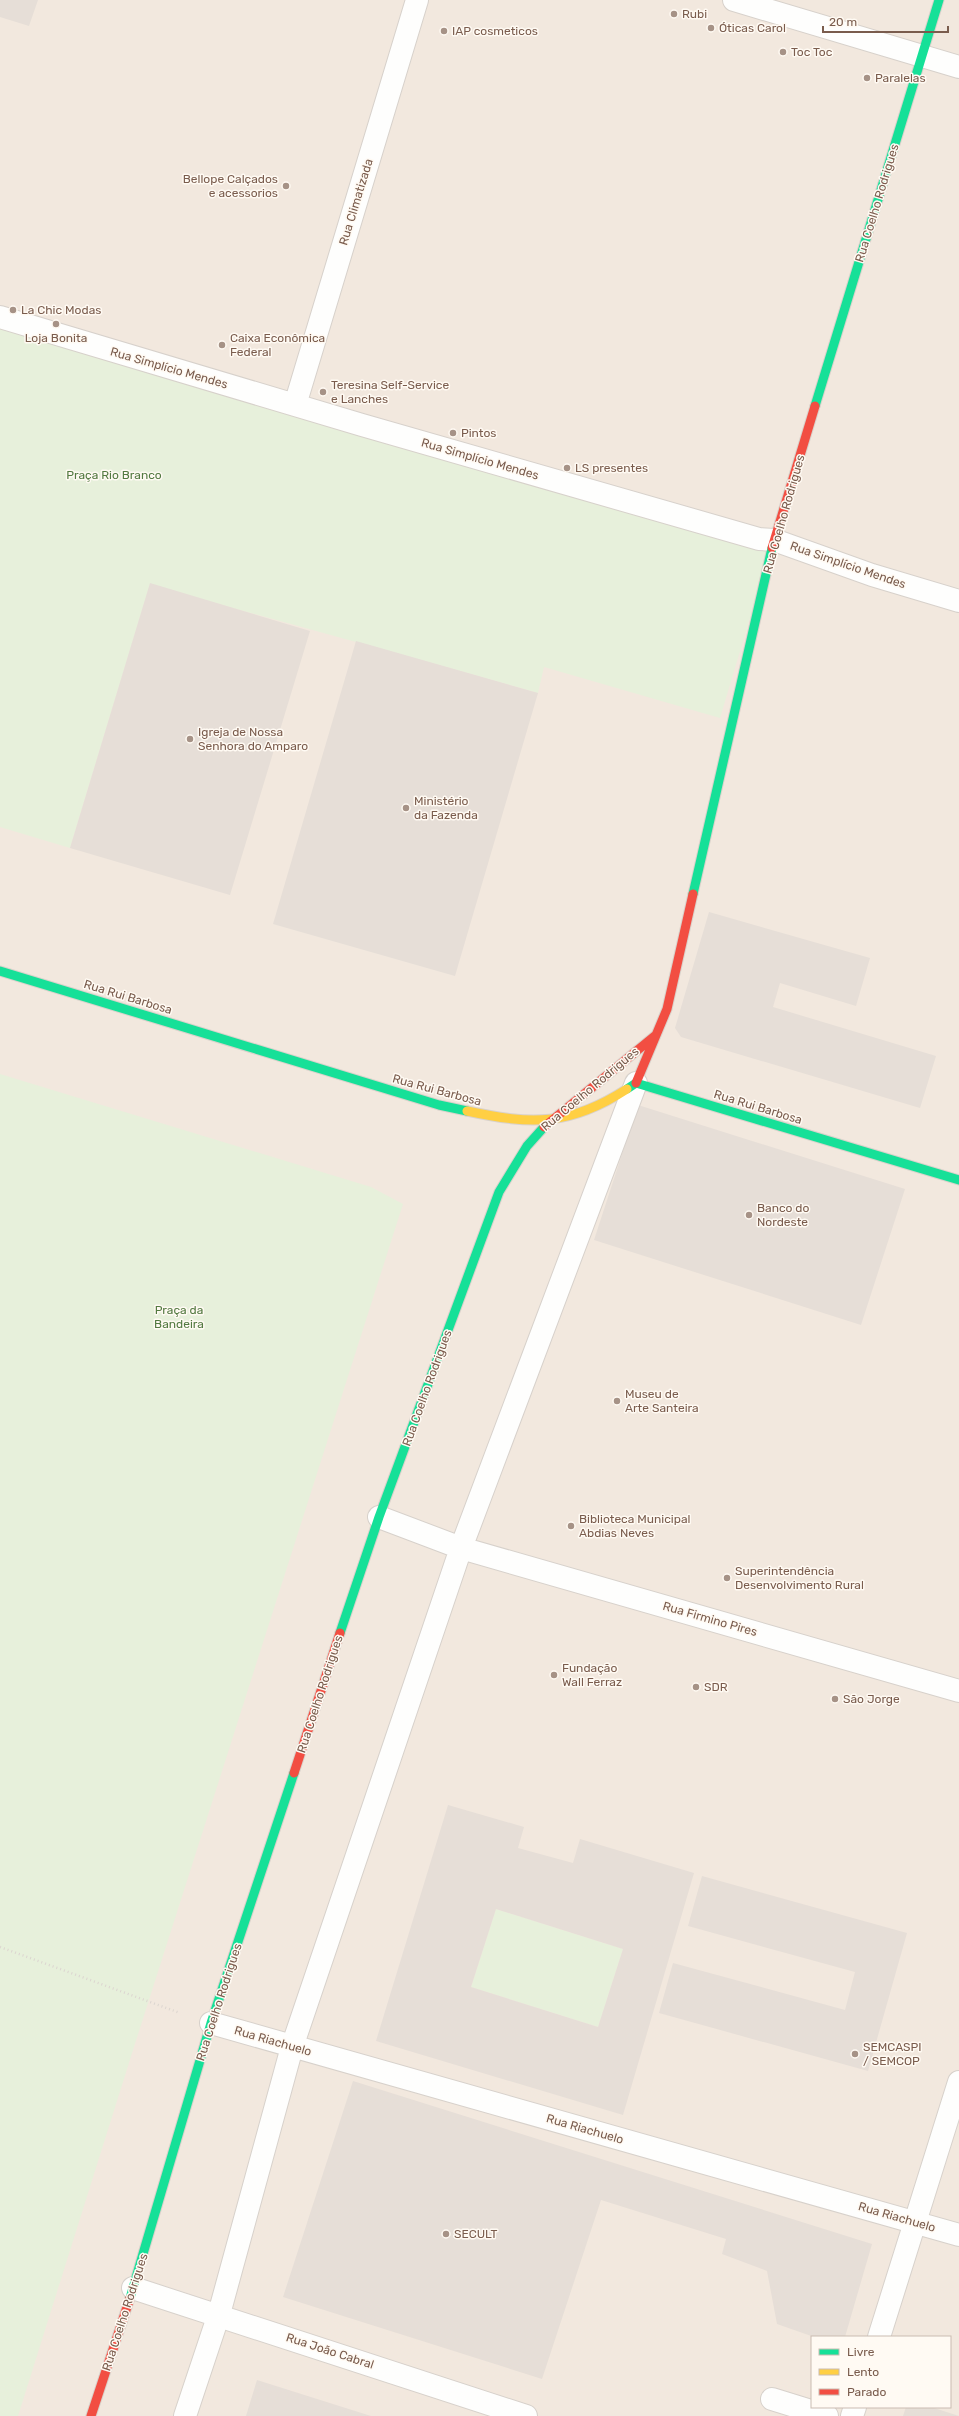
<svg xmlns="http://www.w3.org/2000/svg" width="959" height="2416" font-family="Rubik,sans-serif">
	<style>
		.residential { fill: #f2e8de; fill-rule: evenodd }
		.green { fill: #e7f0db }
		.building { fill: #e6ded7; fill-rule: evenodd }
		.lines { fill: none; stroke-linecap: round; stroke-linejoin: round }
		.lane-casing { stroke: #d7d1cb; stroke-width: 24 }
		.street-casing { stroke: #d7d1cb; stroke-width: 24 }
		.fast-casing { stroke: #d9d2cb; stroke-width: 11 }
		.slow-casing { stroke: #d9d2cb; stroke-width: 11 }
		.jam-casing { stroke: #d9d2cb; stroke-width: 11 }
		.path { stroke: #dcd5d0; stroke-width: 2.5; stroke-dasharray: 1 3; stroke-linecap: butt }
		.lane { stroke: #fefefd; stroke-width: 22 }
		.street { stroke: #fefefd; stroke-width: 22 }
		.fast { stroke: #16e098; stroke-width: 9 }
		.slow { stroke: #ffcf43; stroke-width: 9 }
		.jam { stroke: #f24e42; stroke-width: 9 }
		.poi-dot { fill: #a69286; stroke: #fffaf3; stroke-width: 1.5 }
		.labels { text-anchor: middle; stroke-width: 3; stroke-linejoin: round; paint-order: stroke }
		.poi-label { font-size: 12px; fill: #7a5c4d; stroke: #fffaf3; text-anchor: start }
		.street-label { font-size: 12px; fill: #7a5c4d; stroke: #fffaf3 }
		.park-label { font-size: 12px; fill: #537a41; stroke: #fffaf3 }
	</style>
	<rect width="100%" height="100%" fill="#f9f5f0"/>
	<path class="residential" d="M0,0H959V2416H0ZM812,2337H950V2407H812Z"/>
	<path class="green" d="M0,324L773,541L720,718L544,667L538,693C409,656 279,622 150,584L70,848L0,827Z
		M0,1074L371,1187L403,1204L133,2050L18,2416H0Z
		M496,1909L623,1949L598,2027L471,1987Z"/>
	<path class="building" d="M0,0H38L29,26L0,17Z
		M150,583L310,631L230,895L70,848Z
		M356,641L538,693L455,976L273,924Z
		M709,912L870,958L856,1006L780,983L773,1007L936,1056L920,1108L681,1037L675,1028Z
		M638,1105L905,1189L861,1325L594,1240Z
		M448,1805L524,1827L518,1848L573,1863L580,1839L694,1873L623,2115L376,2041ZM496,1909L623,1949L598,2027L471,1987Z
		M702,1876L907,1933L868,2071L659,2013L673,1963L845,2010L855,1972L688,1926Z
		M353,2081L872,2244L845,2337H814L777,2324L767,2271L722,2254L726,2239L601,2200L542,2379L283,2297Z
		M257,2380L371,2416H246Z
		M906,2407H931L959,2416H903Z"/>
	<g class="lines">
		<defs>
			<path id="lane" d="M772,2399L827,2416"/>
			<path id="street" d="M734,0L959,67
				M0,317L362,425L759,539L774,540L872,575L959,601
				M295,405L417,0
				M379,1517L461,1548L959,1691
				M211,2023L959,2235
				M133,2288L526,2416
				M879,2337L959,2082
				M185,2416L219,2314L292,2047L461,1548L636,1083
				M852,2416L855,2407"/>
			<path id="fast" d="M815,406L939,0
				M693,894L772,548
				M0,971L439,1105L467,1111
				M627,1089L636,1083L959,1180
				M340,1633L379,1517L499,1192L527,1146L544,1127
				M130,2298L211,2023L294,1773"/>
			<path id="slow" d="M467,1111C532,1125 570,1126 627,1089"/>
			<path id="jam" d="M772,548L815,406
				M636,1083L667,1009L693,894
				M544,1127L656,1035
				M294,1773L340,1633
				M91,2416L130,2298"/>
		</defs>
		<use href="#lane" class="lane-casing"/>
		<use href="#street" class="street-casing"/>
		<use href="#fast" class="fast-casing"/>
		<use href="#slow" class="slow-casing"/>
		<use href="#jam" class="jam-casing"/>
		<path class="path" d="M0,1947L180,2013"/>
		<use href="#lane" class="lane"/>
		<use href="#street" class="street"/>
		<use href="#fast" class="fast"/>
		<use href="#slow" class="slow"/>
		<use href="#jam" class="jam"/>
	</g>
	<g class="poi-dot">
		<circle cx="674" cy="14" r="4"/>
		<circle cx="711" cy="28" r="4"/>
		<circle cx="444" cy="31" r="4"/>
		<circle cx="783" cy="52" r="4"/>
		<circle cx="867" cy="78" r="4"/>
		<circle cx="286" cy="186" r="4"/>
		<circle cx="13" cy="310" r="4"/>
		<circle cx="56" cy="324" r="4"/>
		<circle cx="222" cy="345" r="4"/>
		<circle cx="323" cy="392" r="4"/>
		<circle cx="453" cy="433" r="4"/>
		<circle cx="567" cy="468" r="4"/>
		<circle cx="190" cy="739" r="4"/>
		<circle cx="406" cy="808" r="4"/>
		<circle cx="749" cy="1215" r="4"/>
		<circle cx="617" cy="1401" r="4"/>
		<circle cx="571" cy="1526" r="4"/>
		<circle cx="727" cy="1578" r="4"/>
		<circle cx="554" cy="1675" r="4"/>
		<circle cx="696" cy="1687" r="4"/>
		<circle cx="835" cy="1699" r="4"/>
		<circle cx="855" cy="2054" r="4"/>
		<circle cx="446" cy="2234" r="4"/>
	</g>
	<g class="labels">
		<g class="poi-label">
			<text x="682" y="18">Rubi</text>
			<text x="719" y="32">Óticas Carol</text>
			<text x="452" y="35">IAP cosmeticos</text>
			<text x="791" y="56">Toc Toc</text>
			<text x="875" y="82">Paralelas</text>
			<text x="278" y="183" text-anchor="end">Bellope Calçados<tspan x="278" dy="14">e acessorios</tspan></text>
			<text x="21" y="314">La Chic Modas</text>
			<text x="56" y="342" text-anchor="middle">Loja Bonita</text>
			<text x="230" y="342">Caixa Econômica<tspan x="230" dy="14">Federal</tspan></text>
			<text x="331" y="389">Teresina Self-Service<tspan x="331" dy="14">e Lanches</tspan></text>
			<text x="461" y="437">Pintos</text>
			<text x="575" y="472">LS presentes</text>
			<text x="198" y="736">Igreja de Nossa<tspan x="198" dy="14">Senhora do Amparo</tspan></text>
			<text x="414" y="805">Ministério<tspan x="414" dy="14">da Fazenda</tspan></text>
			<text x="757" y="1212">Banco do<tspan x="757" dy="14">Nordeste</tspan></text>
			<text x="625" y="1398">Museu de<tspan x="625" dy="14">Arte Santeira</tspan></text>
			<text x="579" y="1523">Biblioteca Municipal<tspan x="579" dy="14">Abdias Neves</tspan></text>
			<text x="735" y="1575">Superintendência<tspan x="735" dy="14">Desenvolvimento Rural</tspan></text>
			<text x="562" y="1672">Fundação<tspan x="562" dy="14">Wall Ferraz</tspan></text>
			<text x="704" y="1691">SDR</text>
			<text x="843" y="1703">São Jorge</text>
			<text x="863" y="2051">SEMCASPI<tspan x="863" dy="14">/ SEMCOP</tspan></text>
			<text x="454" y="2238">SECULT</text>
		</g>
		<g class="street-label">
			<text transform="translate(356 202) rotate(-73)" y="4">Rua Climatizada</text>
			<text transform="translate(877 203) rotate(-73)" y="4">Rua Coelho Rodrigues</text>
			<text transform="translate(169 368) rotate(16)" y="4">Rua Simplício Mendes</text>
			<text transform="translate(480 459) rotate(16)" y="4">Rua Simplício Mendes</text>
			<text transform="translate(784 514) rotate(-74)" y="4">Rua Coelho Rodrigues</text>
			<text transform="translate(848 565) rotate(19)" y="4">Rua Simplício Mendes</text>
			<text transform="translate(128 997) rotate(17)" y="4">Rua Rui Barbosa</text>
			<text transform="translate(590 1089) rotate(-40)" y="4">Rua Coelho Rodrigues</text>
			<text transform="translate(437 1090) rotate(15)" y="4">Rua Rui Barbosa</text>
			<text transform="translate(758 1107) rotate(17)" y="4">Rua Rui Barbosa</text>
			<text transform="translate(427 1388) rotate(-70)" y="4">Rua Coelho Rodrigues</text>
			<text transform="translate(710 1619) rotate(16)" y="4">Rua Firmino Pires</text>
			<text transform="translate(320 1694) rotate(-72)" y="4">Rua Coelho Rodrigues</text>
			<text transform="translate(219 2002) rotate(-72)" y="4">Rua Coelho Rodrigues</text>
			<text transform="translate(273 2041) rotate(16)" y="4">Rua Riachuelo</text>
			<text transform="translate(585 2129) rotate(16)" y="4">Rua Riachuelo</text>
			<text transform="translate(897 2217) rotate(16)" y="4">Rua Riachuelo</text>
			<text transform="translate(125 2312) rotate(-72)" y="4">Rua Coelho Rodrigues</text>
			<text transform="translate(330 2351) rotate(18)" y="4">Rua João Cabral</text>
		</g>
		<g class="park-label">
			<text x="114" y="479">Praça Rio Branco</text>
			<text x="179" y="1314">Praça da<tspan x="179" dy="14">Bandeira</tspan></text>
		</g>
	</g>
	<rect x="811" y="2336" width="140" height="72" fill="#fffaf3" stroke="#cabbb1"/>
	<rect x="819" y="2349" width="20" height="6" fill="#16e098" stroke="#cabbb1"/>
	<text x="847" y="2356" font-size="12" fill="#7a5c4d">Livre</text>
	<rect x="819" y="2369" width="20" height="6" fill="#ffcf43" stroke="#cabbb1"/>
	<text x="847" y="2376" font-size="12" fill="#7a5c4d">Lento</text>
	<rect x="819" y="2389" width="20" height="6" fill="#f24e42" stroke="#cabbb1"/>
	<text x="847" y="2396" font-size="12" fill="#7a5c4d">Parado</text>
	<path d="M823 26v6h125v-6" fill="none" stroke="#7a5c4d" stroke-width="2"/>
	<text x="829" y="26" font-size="12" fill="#7a5c4d" stroke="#fffaf3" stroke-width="3" paint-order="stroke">20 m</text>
</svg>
